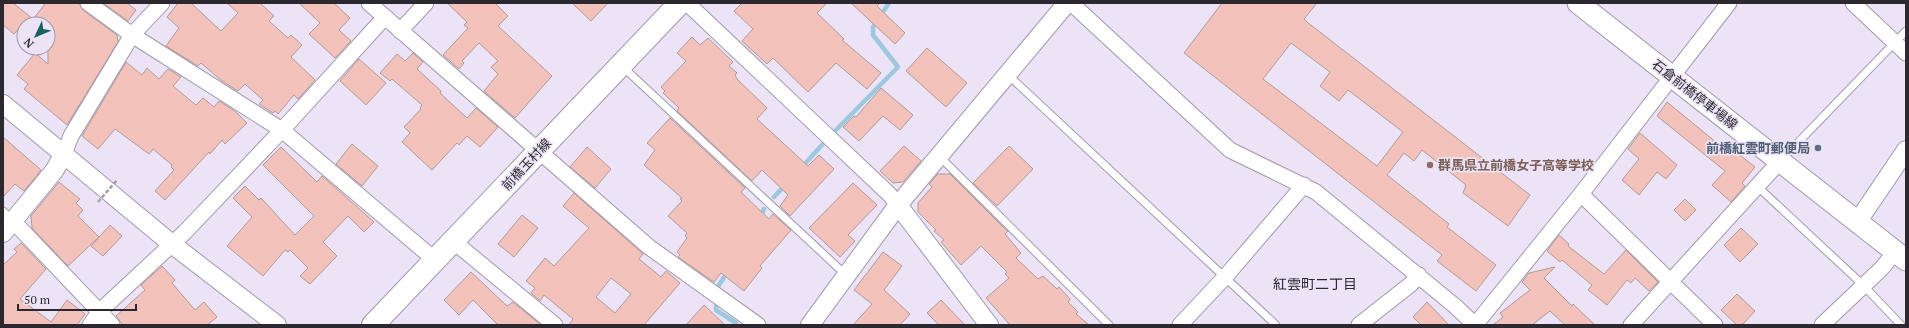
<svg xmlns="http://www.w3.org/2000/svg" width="1909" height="328" font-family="'PT Serif','Noto Sans JP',serif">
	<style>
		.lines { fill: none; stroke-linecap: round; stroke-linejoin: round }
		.stream { stroke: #9cc9e0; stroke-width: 4.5 }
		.building { fill: #f3c3bb; stroke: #b09b98; fill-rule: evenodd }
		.service-casing { stroke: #a099a9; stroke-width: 9 }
		.minor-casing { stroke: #a099a9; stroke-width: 17 }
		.tertiary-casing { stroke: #a099a9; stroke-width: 20 }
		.secondary-casing { stroke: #a099a9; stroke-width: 23 }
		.primary-casing { stroke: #a099a9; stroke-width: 24 }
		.service { stroke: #fff; stroke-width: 7 }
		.minor { stroke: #fff; stroke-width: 15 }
		.tertiary { stroke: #fff; stroke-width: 18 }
		.secondary { stroke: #fff; stroke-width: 21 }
		.primary { stroke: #fff; stroke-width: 22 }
		.path-bridge { stroke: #a49eac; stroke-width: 2.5; stroke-dasharray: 4 2; stroke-linecap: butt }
		.service-dot { fill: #5c6f8a; stroke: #ece4f6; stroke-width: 1.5 }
		.education-dot { fill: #8d6e63; stroke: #ece4f6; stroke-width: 1.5 }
		.labels { text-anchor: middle; stroke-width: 3.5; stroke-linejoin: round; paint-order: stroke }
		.street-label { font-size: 13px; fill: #2b282f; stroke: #ece4f6 }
		.service-label { font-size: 13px; font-weight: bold; fill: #4e5e75; stroke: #ece4f6; text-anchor: end }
		.education-label { font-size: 13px; font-weight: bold; fill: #785e54; stroke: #ece4f6; text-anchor: start }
		.neighbourhood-label { font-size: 14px; fill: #2b282f; stroke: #ece4f6 }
	</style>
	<rect width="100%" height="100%" fill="#ece4f6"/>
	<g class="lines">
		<path class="stream" d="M835,131L898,67L873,35V27L889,3
			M802,167L822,145
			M774,197L786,184
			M760,218L764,209
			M717,288L728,271
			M716,306V310L736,323L734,325"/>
	</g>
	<path class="building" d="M3,3H13L33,19L46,3H79L83,10L117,35L118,42L67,125L24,89L28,84L17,75L35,53L48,64V24H23L14,34L3,25Z
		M103,3H127L136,10L128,21Z
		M178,3H191L221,31L238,13L227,3H260L274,16L269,21L288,38L291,35L302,45L291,57L315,80L298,99L294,95L278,114L275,111L273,113L259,104L263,100L245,84L238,91L222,81L201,63L198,66L166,46L179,28L167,17Z
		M299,3H334L350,18L339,30L351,41L335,58L309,34L320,23Z
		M447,3H495L508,16L498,26L552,76L515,118L484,91L498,74L491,67L498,61L479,43L462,61L464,63L459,69L443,55L468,28L464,25L467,22Z
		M572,3H608L591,21Z
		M742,3H827L817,13L844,39L842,40L881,73L867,89L836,63L808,92L773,58L767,64L742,41L753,29L734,11Z
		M851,3H880L877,6L905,33L895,44Z
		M1222,3H1317L1304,19L1307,22L1530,195L1508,226L1463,193L1466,185L1422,150L1414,161L1404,153L1387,175L1449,224L1447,227L1496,265L1476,291L1437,261L1442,255L1184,53ZM1291,43L1330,72L1320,86L1339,101L1348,90L1403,132L1377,166L1263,79Z
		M692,37L700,45L708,38L733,62L729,66L737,73L735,75L737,79L767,108L757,119L808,166L819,155L834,169L790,216L780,206L788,195L762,170L752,181L677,111L679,108L663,93L665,91L661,87L686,61L677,53Z
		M927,48L967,83L946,107L906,71Z
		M413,53L423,62L417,69L441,91L440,93L467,118L476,108L498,127L480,147L467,136L459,145L457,143L432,170L402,142L410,133L404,127L421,109L420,108L422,105L392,79L390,81L380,73L397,54L405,61Z
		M359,59L386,83L366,105L340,81Z
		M126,62L142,75L147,68L159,79L168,69L181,77L173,86L196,105L203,98L214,107L219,101L235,111L247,123L225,144L222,140L210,154L209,152L165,200L155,191L174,170L171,167L172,165L153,149L149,154L115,129L98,149L82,136Z
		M881,88L913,115L900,130L883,116L859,141L843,127L854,116L856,117Z
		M1667,102L1728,152L1731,148L1755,167L1742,183L1745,186L1731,202L1712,185L1725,171L1657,116Z
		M670,118L745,188L741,192L769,219L773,214L791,230L760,266L762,268L744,291L721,273L714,282L678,257L680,255L677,252L687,238L685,236L687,233L668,216L682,201L680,199L682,198L644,165L655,150L647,143Z
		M1640,133L1677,165L1666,179L1657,172L1639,195L1622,180L1639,159L1628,149Z
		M3,137L41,170L24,191L15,184L3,197Z
		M352,144L378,166L362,186L336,164Z
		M904,146L921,161L903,182L893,183L880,171Z
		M1009,146L1033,169L997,206L973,183Z
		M281,147L317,182L322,176L374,222L364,232L348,216L323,242L337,256L310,284L300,276L308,268L290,250L288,252L285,250L263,276L227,246L252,217L233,198L245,186L259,200L261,198L295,235L314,216L263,165Z
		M587,147L611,169L595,188L570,167Z
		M938,174H950L1002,226L1008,231L1005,234L1021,253L1016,258L1038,279L1043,276L1057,289L1059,287L1070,299L1068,302L1078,312L1076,314L1089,325H1010L986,298L1009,278L1005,274L1007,272L981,246L961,265L941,242L944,240L934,231L936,230L918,212V203L932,187L929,184Z
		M59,182L80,199L76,203L83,210L78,216L99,237L68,266L32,228L31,216Z
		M853,183L877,205L848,235L855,241L840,257L809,228Z
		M574,193L643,254L639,259L661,277L666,271L680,283L644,325H569L573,319L544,295L540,301L531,293L535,288L526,281L545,258L554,266L589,228L563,206ZM611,278L631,294L615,313L596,297Z
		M1685,199L1696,210L1685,221L1674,210Z
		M522,215L538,228L514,257L498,244Z
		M110,225L122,236L103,256L91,246Z
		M1741,228L1758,244L1740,262L1724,245Z
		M1559,235L1569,244L1568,246L1604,274L1626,250L1658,282L1649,291L1635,278L1631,283L1627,280L1607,305L1588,290L1592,285L1562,260L1560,262L1547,251Z
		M21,243L46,269L20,299L51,322L67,300L85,314L77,325H3V265L17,252L14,249Z
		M883,252L902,266L884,290L910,314L900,325H853L872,304L854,290Z
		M162,266L175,280L172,283L195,310L204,302L217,317L207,325H123L116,316L145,290L141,285Z
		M1555,267L1544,278L1572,306L1573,304L1595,325H1565L1550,311L1532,325H1493L1503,317L1500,313L1530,290L1522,282L1529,273Z
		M471,272L507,306L513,302L541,325H498L473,300L459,315L444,300Z
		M1737,294L1755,311L1742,325H1737L1721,310Z
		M941,300L965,325H939L927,313Z
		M1427,302L1449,325H1421L1413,317Z
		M704,305L725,325H686Z"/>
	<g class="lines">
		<defs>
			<path id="service" d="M623,67L847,276
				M1007,74L1276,325
				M939,156L1109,325
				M1781,160L1906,31
				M1757,186L1863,285L1901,325
				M3,211L13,220"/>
			<path id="minor" d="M88,3L132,35L282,130L435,260
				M369,3L649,247L758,325
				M687,3L889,194L898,205
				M1071,3L1230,150L1316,192L1455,306L1475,325
				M1853,3L1906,53
				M400,31L426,3
				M64,154L71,136L132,35L162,3
				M1581,194L1715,325
				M13,221L112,325
				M453,241L555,325
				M90,325L99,312L185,232L282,130L385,17
				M1180,325L1225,277L1304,185
				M1359,325L1411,284L1419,275
				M1475,325L1581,194L1729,3
				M1631,325L1780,161
				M1822,325L1882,268L1895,252"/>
			<path id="tertiary" d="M3,104L173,245L277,325
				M898,205L989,325
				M1858,221L1906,150
				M3,233L54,171L64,154
				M810,325L898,205L1067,3"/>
			<path id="secondary" d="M1578,3L1906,260"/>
			<path id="primary" d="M373,325L680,3"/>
		</defs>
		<use href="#service" class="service-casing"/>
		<use href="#minor" class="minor-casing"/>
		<use href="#tertiary" class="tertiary-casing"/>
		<use href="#secondary" class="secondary-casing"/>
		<use href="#primary" class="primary-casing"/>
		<use href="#service" class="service"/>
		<use href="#minor" class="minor"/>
		<use href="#tertiary" class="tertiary"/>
		<use href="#secondary" class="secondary"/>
		<use href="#primary" class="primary"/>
		<path class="path-bridge" d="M98,202L117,180"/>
	</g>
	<circle class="service-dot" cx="1818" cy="148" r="4"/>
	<circle class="education-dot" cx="1430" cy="165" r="4"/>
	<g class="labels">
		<g class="street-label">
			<text transform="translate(1695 94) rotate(38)" y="5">石倉前橋停車場線</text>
			<text transform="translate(526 164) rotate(-47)" y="5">前橋玉村線</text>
		</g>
		<g class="service-label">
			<text x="1810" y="153">前橋紅雲町郵便局</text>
		</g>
		<g class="education-label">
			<text x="1438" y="170">群馬県立前橋女子高等学校</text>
		</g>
		<g class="neighbourhood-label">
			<text x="1315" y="289">紅雲町二丁目</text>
		</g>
	</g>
	<rect width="1909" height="328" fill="none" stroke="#2b282f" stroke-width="8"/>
	<g transform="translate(36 36) rotate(226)"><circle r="19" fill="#ece4f6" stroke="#9f99a6"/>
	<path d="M0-3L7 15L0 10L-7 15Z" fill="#146360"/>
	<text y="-6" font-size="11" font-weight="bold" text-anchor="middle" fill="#2b282f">N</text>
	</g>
	<path d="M18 304v6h118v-6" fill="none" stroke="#2b282f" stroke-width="2"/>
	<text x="24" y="304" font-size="12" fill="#2b282f" stroke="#ece4f6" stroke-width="3" paint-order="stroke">50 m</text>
</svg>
